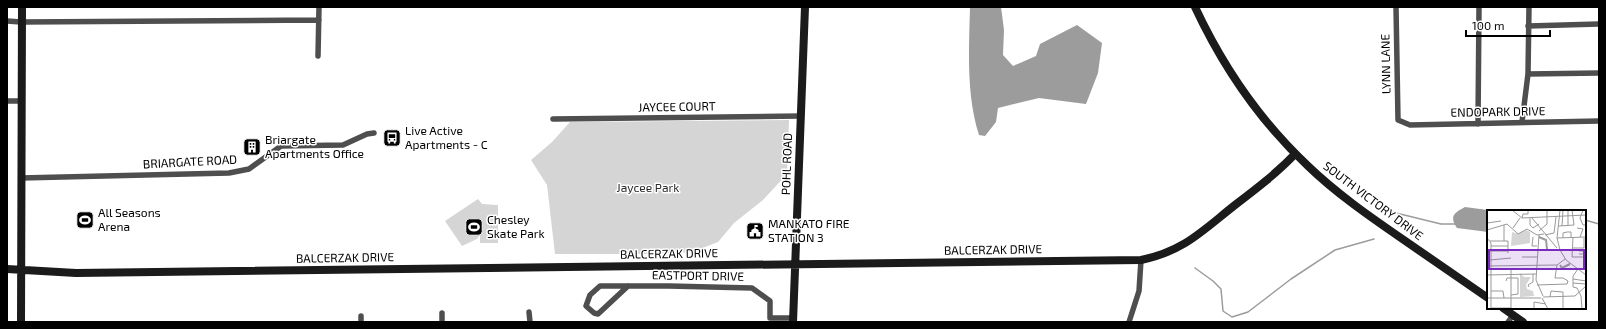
<svg xmlns="http://www.w3.org/2000/svg" width="1606" height="329" font-family="'Exo 2',sans-serif">
	<style>
		.green { fill: #d5d5d5 }
		.water { fill: #9c9c9c }
		.lines { fill: none; stroke-linecap: round; stroke-linejoin: round }
		.stream { stroke: #9c9c9c; stroke-width: 1.5 }
		.street { stroke: #4e4e4e; stroke-width: 5.5 }
		.secondary { stroke: #1b1b1b; stroke-width: 8 }
		.labels { text-anchor: middle; stroke-width: 3; stroke-linejoin: round; paint-order: stroke }
		.street-label { font-size: 12px; fill: #000; stroke: #fff }
		.poi-label { font-size: 12px; fill: #000; stroke: #fff; text-anchor: start }
		.park-label { font-size: 12px; fill: #2c2c2c; stroke: #fff }
		.inset-river { fill: none; stroke: #9c9c9c; stroke-width: 2 }
		.inset-road { fill: none; stroke: #999; stroke-width: 1 }
		.view { fill: #7b2cbf; fill-opacity: 0.15; stroke: #7b2cbf; stroke-width: 2 }
		.inset-edge { fill: none; stroke: #000; stroke-width: 2 }
	</style>
	<rect width="100%" height="100%" fill="#fff"/>
	<path class="green" d="M789,120L787,174L763,200L734,223L718,242L692,252L641,254H555L547,185L531,160L552,142L570,122Z
		M478,199L482,204L498,205V243H480V235L477,239L462,246L445,221Z"/>
	<path class="water" d="M970,7H1001L1004,30L1003,55L1013,66L1036,56L1040,44L1077,25L1102,43L1098,73L1086,104L1039,98L998,108L996,122L985,136L979,135C966,94 969,50 970,7Z
		M1465,207L1495,211H1488V232L1457,228C1449,216 1454,213 1465,207Z"/>
	<g class="lines">
		<path class="stream" d="M1392,212L1441,224H1456
			M1585,220L1599,224
			M1195,268L1213,281L1221,289L1223,311L1232,317L1248,312L1291,279L1335,250L1374,239"/>
		<path class="street" d="M1396,7L1398,120L1410,125L1599,121
			M7,21L21,22L319,20
			M1528,26L1599,24
			M318,56L319,7
			M1528,74L1599,73
			M7,101H22
			M553,119L801,116
			M1522,122L1528,74L1529,7
			M1478,124L1479,7
			M21,178L229,173L249,169L281,146L343,145L367,134L374,133
			M628,286L598,314L594,313L586,306L590,295L600,286H669L752,288L770,301V318H793
			M529,312L530,322
			M361,316V322
			M442,322V313
			M1129,322L1139,291L1141,260
			M1508,322L1513,315"/>
		<path class="secondary" d="M1195,7C1223,67 1259,120 1308,166C1336,193 1369,216 1401,238C1430,258 1459,278 1488,298
			M7,269L76,273L1141,260C1184,251 1202,231 1235,205C1256,189 1277,173 1295,154
			M1503,308L1523,322
			M21,322L22,7
			M793,322L805,7"/>
	</g>
	<defs>
		<symbol id="bus-square" viewBox="-11 -11 22 22"><rect x="-9" y="-9" width="18" height="18" rx="4" fill="#000" stroke="#fff"/><path d="M-5-6H5V4H4V6H2V4H-2V6H-4V4H-5ZM-3.5-4V0h7V-4ZM-3.5 1.2v1.5H-2V1.2ZM2 1.2v1.5H3.5V1.2Z" fill="#fff"/></symbol>
		<symbol id="building-square" viewBox="-11 -11 22 22"><rect x="-9" y="-9" width="18" height="18" rx="4" fill="#000" stroke="#fff"/><path d="M-4-6H4V6H1V3H-1V6H-4ZM-2.5-4.3h1.7v1.8h-1.7ZM.8-4.3h1.7v1.8H.8ZM-2.5-1h1.7V.8h-1.7ZM.8-1h1.7V.8H.8Z" fill="#fff"/></symbol>
		<symbol id="stadium-square" viewBox="-11 -11 22 22"><rect x="-9" y="-9" width="18" height="18" rx="4" fill="#000" stroke="#fff"/><path d="M0-5a6.5 5 0 1 0 0 10a6.5 5 0 1 0 0-10ZM-3.5-1.8h7v3.6h-7Z" fill="#fff"/></symbol>
		<symbol id="civic-square" viewBox="-11 -11 22 22"><rect x="-9" y="-9" width="18" height="18" rx="4" fill="#000" stroke="#fff"/><path d="M-.6-6.5H3V-4.5H.6V-3L4-1V1h2V6H-6V1h2V-1L-.6-3ZM-1.2 2.5V6h2.4V2.5Z" fill="#fff"/></symbol>
	</defs>
	<g fill-rule="evenodd">
		<use href="#bus-square" x="382" y="128" width="20" height="20"/>
		<use href="#building-square" x="242" y="137" width="20" height="20"/>
		<use href="#stadium-square" x="75" y="210" width="20" height="20"/>
		<use href="#stadium-square" x="464" y="217" width="20" height="20"/>
		<use href="#civic-square" x="745" y="221" width="20" height="20"/>
	</g>
	<g class="labels">
		<g class="street-label">
			<text transform="translate(1386 64) rotate(-91)" y="4">LYNN LANE</text>
			<text transform="translate(677 107) rotate(-1)" y="4">JAYCEE COURT</text>
			<text transform="translate(1498 112) rotate(-1)" y="4">ENDOPARK DRIVE</text>
			<text transform="translate(190 162) rotate(-3)" y="4">BRIARGATE ROAD</text>
			<text transform="translate(787 164) rotate(-88)" y="4">POHL ROAD</text>
			<text transform="translate(1373 201) rotate(37)" y="4">SOUTH VICTORY DRIVE</text>
			<text transform="translate(993 250) rotate(-1)" y="4">BALCERZAK DRIVE</text>
			<text transform="translate(669 254) rotate(-1)" y="4">BALCERZAK DRIVE</text>
			<text transform="translate(345 258) rotate(-1)" y="4">BALCERZAK DRIVE</text>
			<text transform="translate(698 276) rotate(1)" y="4">EASTPORT DRIVE</text>
		</g>
		<g class="poi-label">
			<text x="405" y="135">Live Active<tspan x="405" dy="14">Apartments - C</tspan></text>
			<text x="265" y="144">Briargate<tspan x="265" dy="14">Apartments Office</tspan></text>
			<text x="98" y="217">All Seasons<tspan x="98" dy="14">Arena</tspan></text>
			<text x="487" y="224">Chesley<tspan x="487" dy="14">Skate Park</tspan></text>
			<text x="768" y="228">MANKATO FIRE<tspan x="768" dy="14">STATION 3</tspan></text>
		</g>
		<g class="park-label">
			<text x="648" y="192">Jaycee Park</text>
		</g>
	</g>
	<g transform="translate(1487 210)">
		<rect width="99" height="99" fill="#fff"/>
		<path d="M39,20L43,22V33L24,36L25,22L31,24ZM33,63L37,67H44L39,75L40,79L46,81L47,86L33,87Z" fill="#d5d5d5"/>
		<path class="inset-river" d="M52,27L59,30L60,39M73,55L75,58L83,54"/>
		<path class="inset-road" d="M25,0L35,8L99,5M73,0L70,28L73,40L79,50L99,65M81,0V16M96,0L93,8L96,15H99M35,8L36,4H41V0M43,8V15L46,18L52,14M45,8L70,38M0,13L14,11M17,15V31M72,16L87,15L85,0M75,16L76,0M26,18L33,8M90,18L96,19L93,27M0,20L20,14L31,24L40,19L50,25L57,24M52,21L60,14V0M52,25L49,70L56,86M58,25L67,23L69,7M46,27L45,36H50M86,27L85,47H98M0,28L4,33V99M70,28L99,27M76,28V23L80,22H84V27M3,31H21V43M4,36H21M86,38H97V28M0,41H21M92,41H98V44H92M35,47H50M3,50L24,48M0,56L70,55L78,49M24,58V99M91,59L86,66V77L90,78L94,86L95,99M0,65L49,64M86,69L99,71M19,71L20,68H31V84L24,85M86,73L99,74M50,75L80,74L81,71L76,68H68L70,55M42,77L41,75L46,72V64M4,81H16L17,88M76,82V99M56,87L88,86L99,76M63,87L64,81L76,82M0,88H54M55,88L61,99M4,98H24M47,99V92L59,94"/>
		<path class="view" d="M2,40H97V59H2Z"/>
		<rect width="99" height="99" class="inset-edge"/>
	</g>
	<rect width="1606" height="329" fill="none" stroke="#000000" stroke-width="16"/>
	<path d="M1466 30v6h84v-6" fill="none" stroke="#000000" stroke-width="2"/>
	<text x="1472" y="30" font-size="12" fill="#000000" stroke="#ffffff" stroke-width="3" paint-order="stroke">100 m</text>
</svg>
